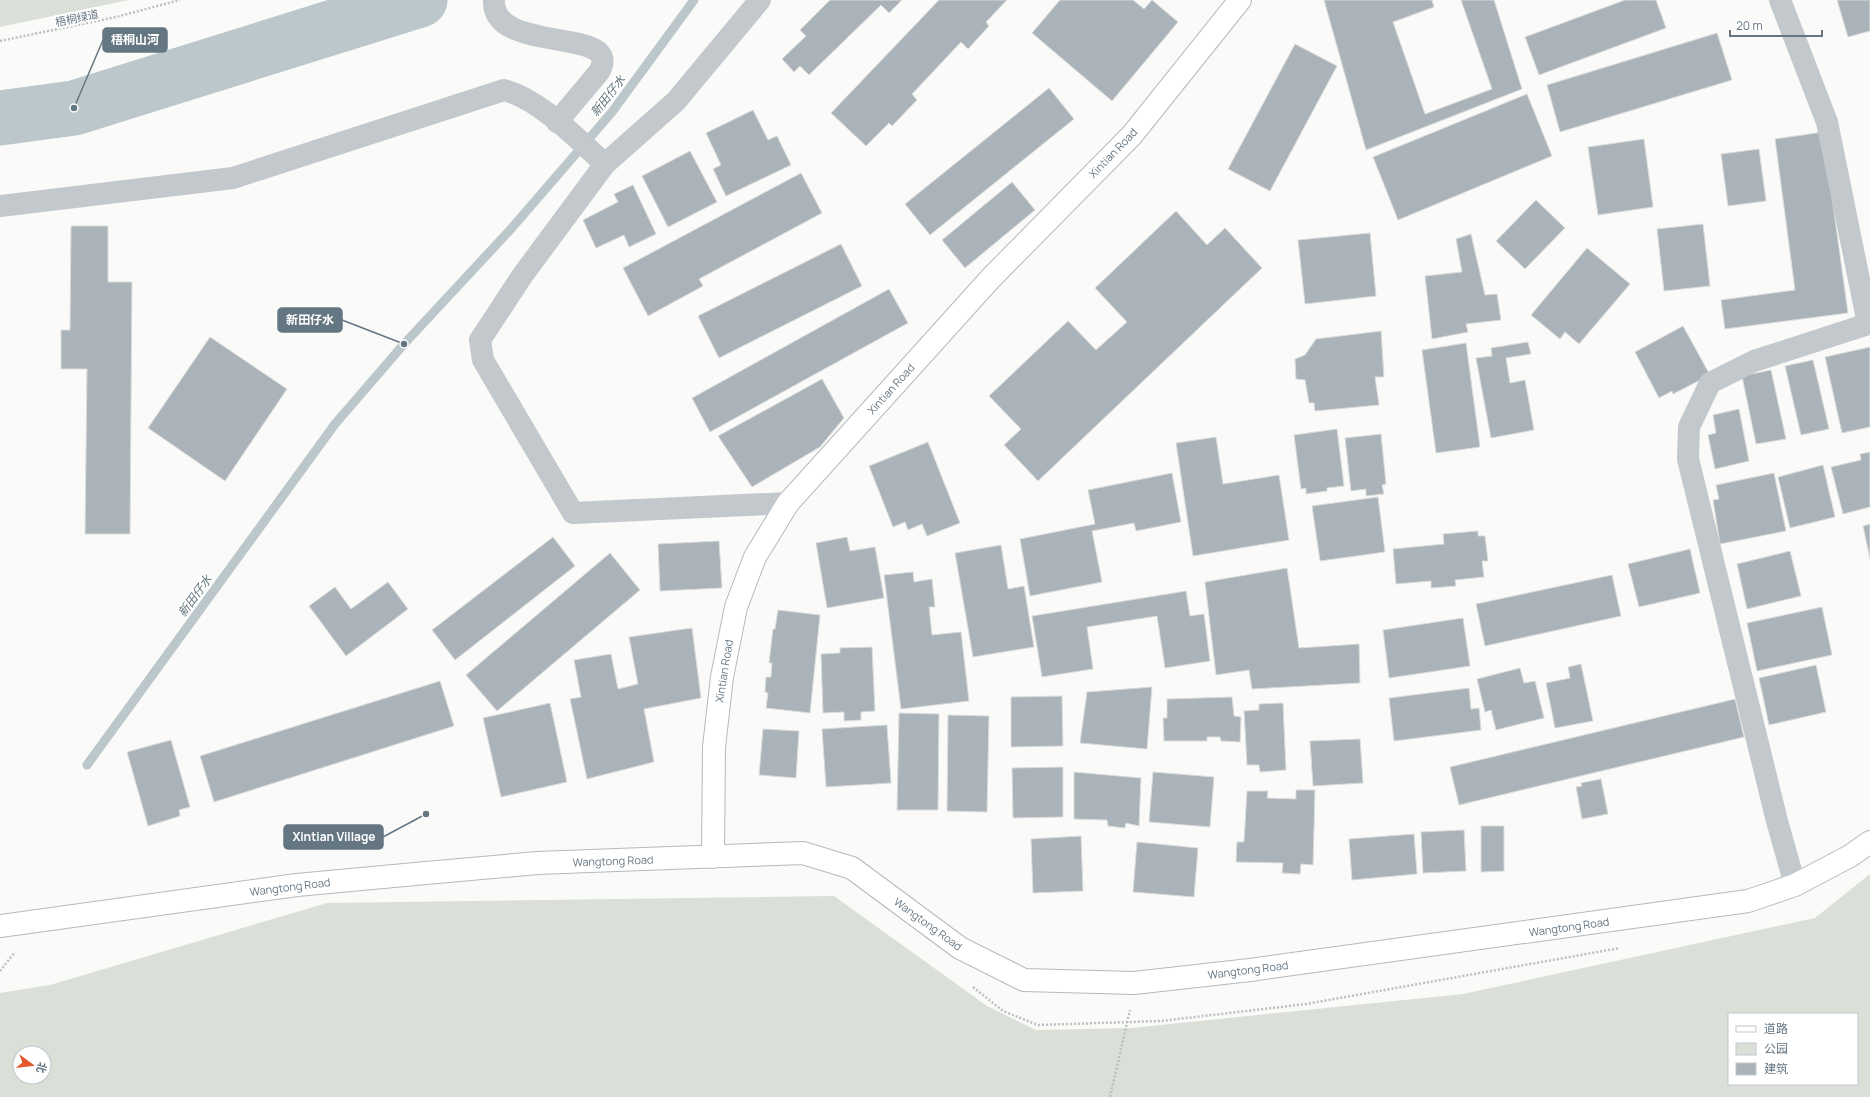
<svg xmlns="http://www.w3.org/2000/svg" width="1870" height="1097" font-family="Manrope,'Noto Sans SC',sans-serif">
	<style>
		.green { fill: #dadfd7; fill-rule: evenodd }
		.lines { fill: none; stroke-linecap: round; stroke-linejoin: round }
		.stream { stroke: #bbc7cb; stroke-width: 9 }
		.river { stroke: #bbc7cb; stroke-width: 55 }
		.building { fill: #aab3b9; stroke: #dcdcda }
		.secondary-casing { stroke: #b3babf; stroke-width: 24 }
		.path { stroke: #bbbfc2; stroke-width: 2.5; stroke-dasharray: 2 2; stroke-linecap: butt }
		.street { stroke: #c3c8cc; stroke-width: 22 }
		.secondary { stroke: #fff; stroke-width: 22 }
		.labels { text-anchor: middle; stroke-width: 4; stroke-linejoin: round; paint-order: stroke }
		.street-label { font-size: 11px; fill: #657683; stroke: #fff }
		.water-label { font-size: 12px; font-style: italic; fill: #60757c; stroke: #fff }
		.leader { fill: none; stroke: #657683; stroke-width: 1.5 }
		.callout-dot { fill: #657683; stroke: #fff; stroke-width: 1.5 }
		.callout { fill: #657683; stroke: #657683; stroke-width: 1.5 }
		.callout-label { font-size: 12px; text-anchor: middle; font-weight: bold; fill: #fff }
	</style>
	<rect width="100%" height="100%" fill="#fafaf8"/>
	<path class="green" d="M0,0H129L0,27Z
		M1870,874V1097H0V993L50,985L327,903L834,896L987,1006L1036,1030L1131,1028L1463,994L1815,918ZM1729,1014H1857V1084H1729ZM20,1053H44V1077H20Z"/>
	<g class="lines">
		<path class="stream" d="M87,765L335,424L404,344L510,230L612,112L694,0"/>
		<path class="river" d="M0,118L74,108L420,0"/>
	</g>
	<path class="building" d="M830,0H902L889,13L881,5L809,75L800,66L794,72L782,59L806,36L800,30Z
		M939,0H1007L986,22L989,26L968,49L961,42L912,94L917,100L892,126L889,123L866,146L831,113Z
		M1060,0H1133L1144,9L1152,0L1178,22L1112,101L1032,33Z
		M1324,0H1432L1434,7L1393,22L1425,114L1492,89L1461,0H1494L1522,89L1366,150Z
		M1625,0H1656L1666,28L1539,75L1525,37Z
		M1837,0H1870V31L1848,37Z
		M1717,33L1732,80L1560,132L1547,85Z
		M1295,44L1337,66L1270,191L1228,169Z
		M1049,88L1074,119L930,235L905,204Z
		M1527,94L1552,156L1398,220L1373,157Z
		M753,110L768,140L777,136L791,165L726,196L713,169L721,165L706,133Z
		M1823,132L1848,313L1725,329L1721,300L1795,290L1775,139Z
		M1644,139L1653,207L1598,215L1588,147Z
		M1759,149L1766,201L1728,206L1721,154Z
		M690,151L717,202L668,227L642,176Z
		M801,173L822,213L699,279L703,286L648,316L623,268Z
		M1012,182L1035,210L965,268L942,240Z
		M633,185L656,234L629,247L624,235L596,248L583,220L618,202L614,194Z
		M1536,200L1565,228L1525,269L1496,241Z
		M1176,211L1207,245L1225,228L1262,268L1038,481L1004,445L1021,429L989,396L1068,321L1096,350L1127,322L1095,288Z
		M1703,224L1710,286L1664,291L1657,229Z
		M71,226H108V282H132L130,534H85L87,369H61V330H70Z
		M1370,233L1376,296L1305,304L1298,240Z
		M1471,234L1485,295L1497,294L1501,320L1466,324L1468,332L1432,339L1425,276L1462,272L1456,239Z
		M841,244L862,286L719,358L698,316Z
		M1587,248L1630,284L1579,344L1565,332L1560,339L1531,315Z
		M889,289L908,323L710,432L692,398Z
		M1683,326L1710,375L1673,394L1672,391L1659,398L1635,352Z
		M1381,331L1384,377H1375L1379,405L1315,411L1314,403H1309L1305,380L1296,379L1295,359L1305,355L1316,339Z
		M210,337L287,389L225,481L148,428Z
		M1528,342L1531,354L1506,358L1510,383L1525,380L1534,430L1491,438L1476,358L1492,356L1491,348Z
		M1466,343L1480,447L1436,453L1422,350Z
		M1870,347V427L1842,433L1825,357Z
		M1813,360L1829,429L1801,435L1785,366Z
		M1771,370L1786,439L1756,444L1742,376Z
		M822,379L844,418L820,447L752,487L718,436Z
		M1739,409L1749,461L1715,469L1708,435L1716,433L1713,415Z
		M1337,429L1344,486L1327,488V491L1306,494V488L1301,489L1294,435Z
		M1381,434L1386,484L1382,485L1384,494L1366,496V489L1351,491L1345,438Z
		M1216,437L1223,484L1279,475L1289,540L1193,556L1176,443Z
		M928,442L960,523L927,536L922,524L908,530L905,522L893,527L869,466Z
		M1870,452V507L1843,514L1831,467L1861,460L1860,454Z
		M1823,465L1835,517L1790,528L1778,477Z
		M1172,473L1181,522L1136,531L1134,523L1092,531L1102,582L1030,596L1020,539L1095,524L1088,490Z
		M1774,473L1786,531L1720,544L1713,500L1719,499L1716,485Z
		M1378,497L1385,552L1320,561L1312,506Z
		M1870,524V559L1863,526Z
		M1478,531V536H1485L1488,561H1482L1484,577L1455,580L1456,586L1431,588V581L1396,584L1393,549L1444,544L1443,534Z
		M553,537L575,566L455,660L432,630Z
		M847,537L850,551L875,547L884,598L827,608L816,543Z
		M719,541L722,588L660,591L658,544Z
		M1001,545L1008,589L1024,586L1034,647L973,657L955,553Z
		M1690,549L1700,593L1639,607L1628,564Z
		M1790,551L1801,596L1747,609L1737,564Z
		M610,553L640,590L497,711L466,675Z
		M1287,568L1299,648L1359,644L1360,683L1252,689L1249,670L1216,675L1205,582Z
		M913,572L914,582L932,579L935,607H929L932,635L961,632L969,701L901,709L884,575Z
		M1612,575L1621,616L1485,646L1476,604Z
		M388,582L408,609L346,656L309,606L335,587L351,609Z
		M1186,591L1190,616L1204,614L1210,661L1165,668L1157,616L1087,627L1093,669L1042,677L1032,616Z
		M1822,607L1832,655L1757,671L1747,623Z
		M778,610L820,615L810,713L766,708L768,693L765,692L766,677H771L772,663H769L773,629H775Z
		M1463,618L1470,666L1389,678L1383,630Z
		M692,628L701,698L644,709L654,762L587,779L570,699L581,697L574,660L611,654L618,689L638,684L629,637Z
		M872,647L875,711L861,712V720L844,721V712L823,713L821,654L840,653V648Z
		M1581,664L1593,721L1555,728L1546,683L1570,678L1568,667Z
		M1816,665L1826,712L1769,725L1759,678Z
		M1520,668L1524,683L1535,681L1544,718L1496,730L1491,710L1485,712L1477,679Z
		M440,681L454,726L214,802L200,756Z
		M1152,687L1147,749L1080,743L1087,692Z
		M1469,688L1471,709L1479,708L1481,730L1394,741L1389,698Z
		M1062,696L1063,746L1011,747V697Z
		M1232,697L1234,716L1241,717L1240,742L1221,741L1220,737H1207V741H1164L1163,718H1167V699Z
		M1735,699L1744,737L1459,805L1450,767Z
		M550,703L567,782L501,797L483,718Z
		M1283,703L1286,770L1260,772L1259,765H1247L1244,711L1259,710V704Z
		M899,713L939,714L938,810H897Z
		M948,715L989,716L987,812L947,811Z
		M887,725L891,783L826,787L822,729Z
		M763,729L799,731L796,778L759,775Z
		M1360,739L1363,783L1313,786L1310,741Z
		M171,740L190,807L179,810L180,816L148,826L127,752Z
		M1063,767V817L1013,818L1012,768Z
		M1074,772L1141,778L1139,826L1126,823L1125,828L1108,826L1107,820L1074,819Z
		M1153,772L1214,777L1210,827L1149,822Z
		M1601,779L1608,814L1582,819L1576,787L1582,786L1581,783Z
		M1296,790H1315L1313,865L1301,864L1300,874L1282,873L1283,863L1236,862L1237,842H1244L1247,791H1268L1267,798L1296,799Z
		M1481,826H1504V871L1481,872Z
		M1464,830L1466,871L1423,873L1421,832Z
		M1414,834L1417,874L1352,880L1349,839Z
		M1081,836L1083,891L1033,893L1031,839Z
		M1137,842L1198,848L1194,897L1133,892Z"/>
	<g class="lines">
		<defs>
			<path id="secondary" d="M713,857L714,747L722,677L736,607L755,557L788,503L991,278L1132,135L1240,0
				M0,926L297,885L426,873L537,863L803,853L852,868L960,948L1024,980L1134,983L1250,970L1748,901L1795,885L1850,856L1870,842"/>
		</defs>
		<use href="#secondary" class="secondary-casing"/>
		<path class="path" d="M0,41L116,17L180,0
			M0,971L15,952
			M973,987L1003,1011L1038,1025L1161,1021L1306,1004L1620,948
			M1110,1097L1130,1010"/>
		<path class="street" d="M494,0C491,56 626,25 599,72L557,122
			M760,0L676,101L605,164L522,276L480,340L483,360L573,513L788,503
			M1780,0L1827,122L1868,324L1870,323
			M0,206L233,178L504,90C541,100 577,139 605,164
			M1795,885L1777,821L1688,459L1689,427L1710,383L1754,361L1868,324"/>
		<use href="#secondary" class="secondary"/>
	</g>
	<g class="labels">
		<g class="street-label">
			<text transform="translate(77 18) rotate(-12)" y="4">梧桐绿道</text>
			<text transform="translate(1113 153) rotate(-46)" y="4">Xintian Road</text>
			<text transform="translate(891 389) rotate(-48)" y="4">Xintian Road</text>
			<text transform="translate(724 671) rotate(-81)" y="4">Xintian Road</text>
			<text transform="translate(613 861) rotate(-2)" y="4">Wangtong Road</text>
			<text transform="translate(290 887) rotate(-7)" y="4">Wangtong Road</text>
			<text transform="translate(928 924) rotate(36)" y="4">Wangtong Road</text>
			<text transform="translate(1569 927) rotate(-8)" y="4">Wangtong Road</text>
			<text transform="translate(1248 970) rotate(-7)" y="4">Wangtong Road</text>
		</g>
		<g class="water-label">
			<text transform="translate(608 96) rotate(-52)" y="4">新田仔水</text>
			<text transform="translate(195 596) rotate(-54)" y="4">新田仔水</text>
		</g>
	</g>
	<path class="leader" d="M74 108L103 40M404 344L342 320M426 814L383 837"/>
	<g class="callout-dot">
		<circle cx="74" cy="108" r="4"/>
		<circle cx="404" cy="344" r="4"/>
		<circle cx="426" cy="814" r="4"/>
	</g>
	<g class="callout">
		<rect x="103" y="28" width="64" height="24" rx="4"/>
		<rect x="278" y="308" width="64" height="24" rx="4"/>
		<rect x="284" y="825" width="99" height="24" rx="4"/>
	</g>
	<g class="callout-label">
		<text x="135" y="44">梧桐山河</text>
		<text x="310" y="324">新田仔水</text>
		<text x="334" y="841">Xintian Village</text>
	</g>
	<rect x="1728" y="1013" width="130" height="72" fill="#ffffff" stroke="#c1c8cd"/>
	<rect x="1736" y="1026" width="20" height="6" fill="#ffffff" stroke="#c1c8cd"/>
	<text x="1764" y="1033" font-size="12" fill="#657683">道路</text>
	<rect x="1736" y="1043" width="20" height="12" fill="#dadfd7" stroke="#c1c8cd"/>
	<text x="1764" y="1053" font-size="12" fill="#657683">公园</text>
	<rect x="1736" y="1063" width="20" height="12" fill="#aab3b9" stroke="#c1c8cd"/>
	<text x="1764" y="1073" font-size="12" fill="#657683">建筑</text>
	<g transform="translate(32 1065) rotate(105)"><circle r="19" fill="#ffffff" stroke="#c1c8cd"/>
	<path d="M0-3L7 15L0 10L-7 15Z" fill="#e4572e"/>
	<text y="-6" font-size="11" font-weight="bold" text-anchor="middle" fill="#657683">北</text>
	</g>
	<path d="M1730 30v6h92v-6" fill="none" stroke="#657683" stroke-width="2"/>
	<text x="1736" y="30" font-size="12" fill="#657683" stroke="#ffffff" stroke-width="3" paint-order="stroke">20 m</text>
</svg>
